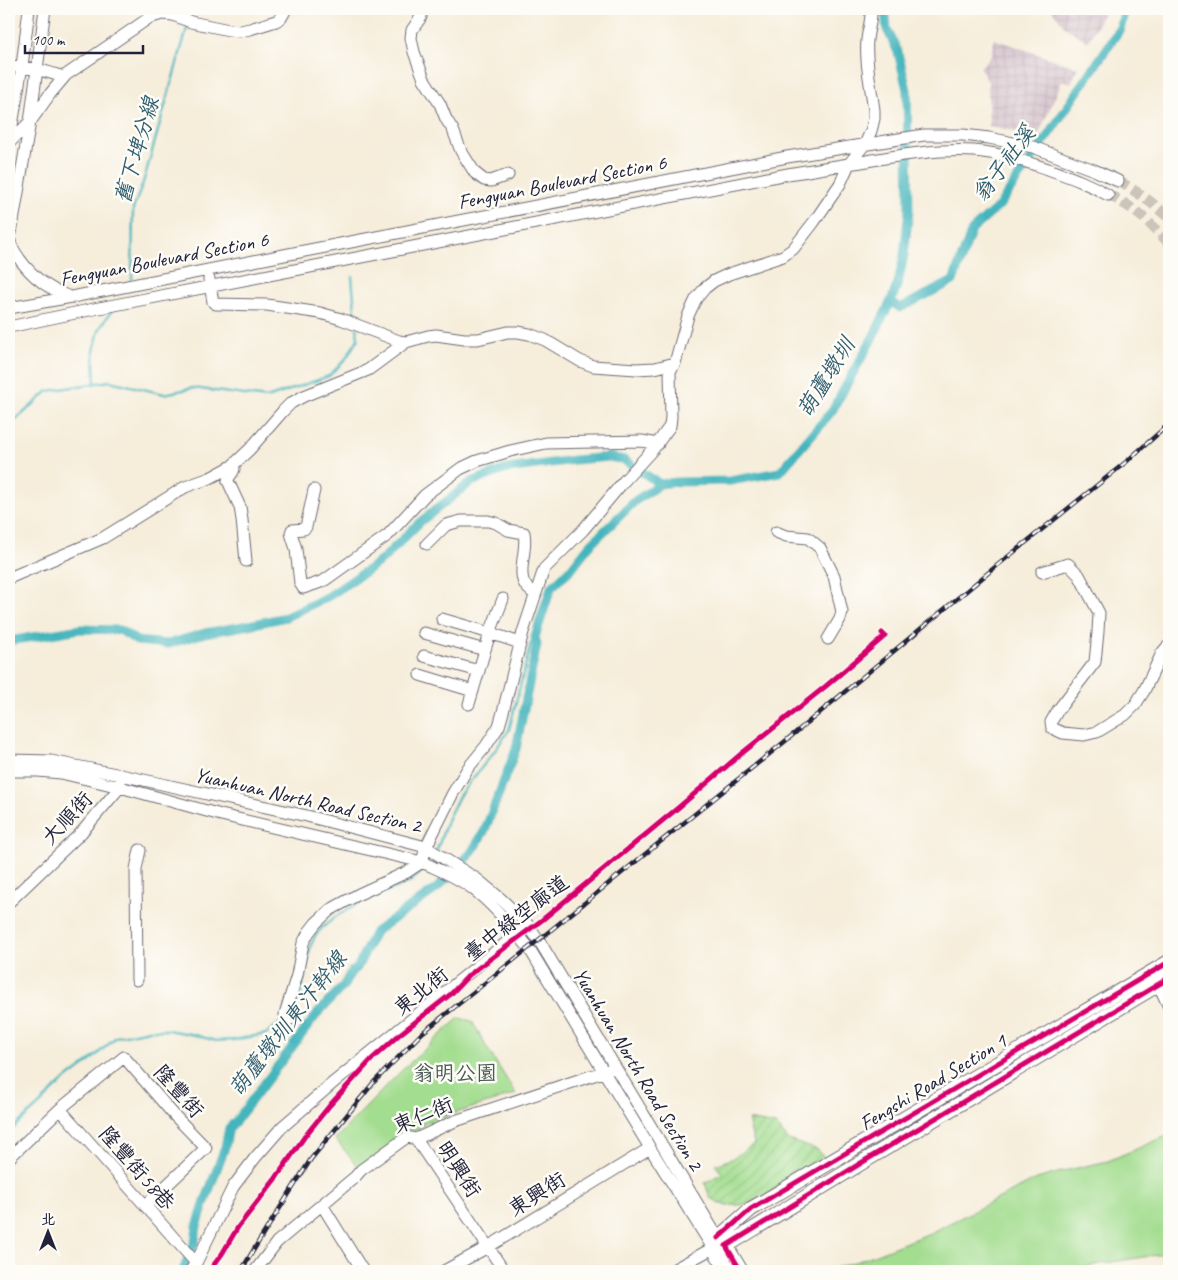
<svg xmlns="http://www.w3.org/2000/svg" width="1178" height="1280" font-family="Caveat,'LXGW WenKai TC',sans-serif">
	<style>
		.industrial { fill: url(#industrial-grid) }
		.green { fill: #a3dd8f; stroke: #628065 }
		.garden { fill: url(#garden-furrows); stroke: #628065 }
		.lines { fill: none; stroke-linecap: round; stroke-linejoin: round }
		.stream { stroke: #45b5bd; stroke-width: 2.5 }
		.canal { stroke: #45b5bd; stroke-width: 9 }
		.minor-tunnel { stroke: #ccc4ba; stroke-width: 11; stroke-dasharray: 11 5.5; stroke-linecap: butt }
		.minor-casing { stroke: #6c6973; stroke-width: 13 }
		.major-casing { stroke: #6c6973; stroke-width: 16 }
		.minor { stroke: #fff; stroke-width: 11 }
		.major { stroke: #fff; stroke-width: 14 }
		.rail-casing { stroke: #22223b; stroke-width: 4.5 }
		.rail { stroke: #fdfcf7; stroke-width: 2.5; stroke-dasharray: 8; stroke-linecap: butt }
		.cycleway-casing { stroke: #fdfcf7; stroke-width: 8 }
		.cycleway { stroke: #d6006c; stroke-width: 5 }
		.labels { text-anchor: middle; stroke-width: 5; stroke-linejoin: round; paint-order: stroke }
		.street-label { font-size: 21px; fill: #22223b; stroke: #fdfcf7 }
		.park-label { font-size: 21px; fill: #495a54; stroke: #fdfcf7 }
		.water-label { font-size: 22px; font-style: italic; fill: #305d6f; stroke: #fdfcf7 }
	</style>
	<defs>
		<pattern id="industrial-grid" width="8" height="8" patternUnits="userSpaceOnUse" patternTransform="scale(1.25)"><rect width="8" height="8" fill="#d1bdc8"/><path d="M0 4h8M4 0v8" fill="none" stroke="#b3a2ad"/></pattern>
		<pattern id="garden-furrows" width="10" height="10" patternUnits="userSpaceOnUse" patternTransform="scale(1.25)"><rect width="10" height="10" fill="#a3dd8f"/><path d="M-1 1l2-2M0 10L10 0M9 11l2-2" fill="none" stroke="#8cbd7c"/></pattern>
	</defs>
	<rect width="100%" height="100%" fill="#fdfcf7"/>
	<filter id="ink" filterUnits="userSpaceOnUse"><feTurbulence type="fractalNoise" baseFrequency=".02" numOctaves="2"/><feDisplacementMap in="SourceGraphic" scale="10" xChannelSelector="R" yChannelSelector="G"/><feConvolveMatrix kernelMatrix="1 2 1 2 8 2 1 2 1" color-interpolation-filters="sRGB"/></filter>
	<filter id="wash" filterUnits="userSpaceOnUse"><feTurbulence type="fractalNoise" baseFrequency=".0096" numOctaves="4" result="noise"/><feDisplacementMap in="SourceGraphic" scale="20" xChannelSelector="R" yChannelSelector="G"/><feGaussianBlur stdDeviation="1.12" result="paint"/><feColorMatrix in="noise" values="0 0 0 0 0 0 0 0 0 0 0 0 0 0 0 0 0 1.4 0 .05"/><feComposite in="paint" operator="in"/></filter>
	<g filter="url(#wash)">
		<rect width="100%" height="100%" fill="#f6edda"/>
		<path class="industrial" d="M1051,9H1106L1088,42L1066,28Z
			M994,39L1078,68L1071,83L1062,81L1038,136L989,126L988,82L980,68L991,56Z"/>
		<path class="green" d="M459,1018L472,1021L487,1048L516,1094L427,1122L361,1170L335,1139L402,1070Z
			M1169,1135V1253L1099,1264L1070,1271H825L861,1260L930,1233L1037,1179L1068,1170L1108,1161Z"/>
		<path class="garden" d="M748,1120L776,1125L788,1140L818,1150L826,1160L750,1204L726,1206L710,1198L705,1183L722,1173L715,1165L731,1159L754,1144Z"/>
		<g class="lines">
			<path class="stream" d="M190,17L192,9
				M352,277L356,320
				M131,280L132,278L133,209L143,183L188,25
				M95,383L94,351L99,330L112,310
				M9,426L48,391L110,381L164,394L193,388L267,398L329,376L345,360L358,339L357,328
				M437,850L448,818L459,796L494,752L509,730L531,643L535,637
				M291,1013L300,995L311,945L315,936L322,928L335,917L363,901L410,882L427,867
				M9,1132L39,1105L61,1083L90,1061L116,1037L149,1030H168L195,1035L216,1041L233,1040L266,1034L281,1022L286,1019"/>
			<path class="canal" d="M891,301L900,308L953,281L972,230L999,206L1051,131L1120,29L1125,9
				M9,641L80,629L120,630L137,641L168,644L205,633L249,625L286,617L329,596L382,560L420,522L471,482L507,469L574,460L610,457L624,460L660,484
				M183,1271L195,1241L197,1226L206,1199L225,1147L229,1128L236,1121L318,1013L344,985L351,972L357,968L375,932L436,889L471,853L485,830L516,749L537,644L535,637L551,588L572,568L589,546L635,501L660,484L677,482L730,481L780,472L832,411L873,337L891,301L898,283L904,255L909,210L907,90L898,52L887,29L885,9"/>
		</g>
	</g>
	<g filter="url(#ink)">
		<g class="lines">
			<path class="minor-tunnel" d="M1118,181C1137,191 1154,204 1169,218
				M1108,195C1132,205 1151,224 1169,243"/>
			<defs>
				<path id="minor" d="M418,9L421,13V17L412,30L411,38L414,52L424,79L440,104L446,119L453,130L461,151L475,173L484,180L491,181L508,175
					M9,66C30,66 44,71 64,77
					M9,143L30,122L50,94L66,75L149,18L162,14L173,15L191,22L229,30L240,31L250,29L276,21L281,18L286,9
					M9,143L22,66L29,9
					M9,241C22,268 42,287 70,297
					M9,245L30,122L45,9
					M209,279L213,302L216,304L267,305L320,313L341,319L399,341L406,342
					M9,308L72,297L289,254L787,157L924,135H963L989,138L1033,147L1094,170L1118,181
					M9,327L94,309L788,174C814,170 841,165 867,161C902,155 938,149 974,151C1000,153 1024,161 1048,169C1070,177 1088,183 1108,195
					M232,466L234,469C233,474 228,476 228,481L240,507L242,520L246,561
					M314,490L306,527L304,529L292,530L291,533L296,549L300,583L303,588L318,583L325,580L388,535L425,495L460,469L477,461L510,451L546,443L642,441L658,444
					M776,532L786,536L808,538L820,548L834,576L842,612L840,619L828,639
					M427,544L446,525L461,521H488L496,523L508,530L524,533C528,548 516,574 526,586C528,589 532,592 535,594
					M1042,572L1068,564L1079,575L1099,613L1098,632L1095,662L1058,710L1051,722L1052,728L1063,733L1084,735L1097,732L1125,715L1135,705L1144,691L1162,653L1167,647L1169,648
					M9,578L103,538L185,487L210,478L223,471L232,466L250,449L283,411L291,403L304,396L368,370L406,342L428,336L436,335L464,339H478L508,332H518L529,334L545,340L580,361L593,366L636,369L655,368L675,363
					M442,619L490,633L503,599
					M424,633L485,650
					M424,656L479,671
					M420,675L473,691
					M469,704L490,633L520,643
					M9,760L51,761L121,775L307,816L426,847L478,880L501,899L528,925L540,942L718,1238L723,1243
					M9,771H38L61,773L120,787L221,815L422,862C439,870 458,877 473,889C493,904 513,928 529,948L650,1148L713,1248L671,1271
					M9,902L81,833L120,787V781
					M1155,977L1169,1007
					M137,980L136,869L140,850
					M291,1019L285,1014L297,975L303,943L309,932L316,923L330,910L359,894L407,872L422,862L426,847L453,793L468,768L486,746L499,726L503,712L523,632L544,569L583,530L624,481L654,448L670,426L671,417L670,371L675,363L688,316L696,299L705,288L714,281L729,274L783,256L793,249L814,222L840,184L849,164L865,144L871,131L874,119V110C871,87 865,63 867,40C868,29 872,20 871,9
					M60,1109L196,1263
					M416,1139L504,1271
					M9,1158L60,1109L124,1057L174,1115L206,1148L145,1206
					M322,1205L363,1271
					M190,1271L196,1263L233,1187L255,1158L282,1127L334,1082L522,930
					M255,1271L277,1242L355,1177L361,1170L407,1137L416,1139L455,1121L609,1070
					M444,1271L488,1247L650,1148"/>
				<path id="major" d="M726,1246L741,1271
					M713,1248L718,1238L751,1209L1169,962
					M713,1248L726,1246L866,1160L1169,978
					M713,1248L728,1271"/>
			</defs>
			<use href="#minor" class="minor-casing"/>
			<use href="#major" class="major-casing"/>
			<use href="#minor" class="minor"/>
			<use href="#major" class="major"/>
			<defs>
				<path id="rail" d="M241,1271L259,1241L311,1159L374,1082L422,1033L510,963L783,743L994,568L1126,462L1169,424"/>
			</defs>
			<use href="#rail" class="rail-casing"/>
			<use href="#rail" class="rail"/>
			<defs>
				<path id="cycleway" d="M718,1238L751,1209L1169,962
					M209,1271L222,1254L238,1227L276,1178L305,1136L330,1105L373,1058L400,1034L451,994L469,975L542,920L679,807L741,754L826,686L885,636L882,633
					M741,1271L726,1246L866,1160L1169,978"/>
			</defs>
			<use href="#cycleway" class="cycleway-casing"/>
			<use href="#cycleway" class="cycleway"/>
		</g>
	</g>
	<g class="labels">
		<g class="street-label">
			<text transform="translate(562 182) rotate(-11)" y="7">Fengyuan Boulevard Section 6</text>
			<text transform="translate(164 259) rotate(-11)" y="7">Fengyuan Boulevard Section 6</text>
			<text transform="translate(308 800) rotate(13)" y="7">Yuanhuan North Road Section 2</text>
			<text transform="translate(67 818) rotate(-47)" y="7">大順街</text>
			<text transform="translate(516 918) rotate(-38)" y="7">臺中綠空廊道</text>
			<text transform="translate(421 991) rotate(-39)" y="7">東北街</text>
			<text transform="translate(638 1069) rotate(59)" y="7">Yuanhuan North Road Section 2</text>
			<text transform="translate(933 1082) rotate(-31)" y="7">Fengshi Road Section 1</text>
			<text transform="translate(179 1091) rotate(48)" y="7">隆豐街</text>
			<text transform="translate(423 1115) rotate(-22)" y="7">東仁街</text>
			<text transform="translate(137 1168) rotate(49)" y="7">隆豐街58巷</text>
			<text transform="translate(459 1169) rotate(57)" y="7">明興街</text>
			<text transform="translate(537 1194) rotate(-32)" y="7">東興街</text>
		</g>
		<g class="park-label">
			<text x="455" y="1080">翁明公園</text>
		</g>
		<g class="water-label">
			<text transform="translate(136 150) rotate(-74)" y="8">舊下埤分線</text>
			<text transform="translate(1003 163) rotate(-53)" y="8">翁子社溪</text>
			<text transform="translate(825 377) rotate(-58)" y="8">葫蘆墩圳</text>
			<text transform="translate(287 1023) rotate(-52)" y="8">葫蘆墩圳東汴幹線</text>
		</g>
	</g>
	<rect width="1178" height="1280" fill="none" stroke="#fdfcf7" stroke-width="30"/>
	<g transform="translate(48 1232)" stroke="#fdfcf7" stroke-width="4" paint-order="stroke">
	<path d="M0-4L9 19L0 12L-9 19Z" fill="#22223b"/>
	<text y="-8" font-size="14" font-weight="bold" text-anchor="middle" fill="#22223b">北</text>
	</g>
	<path d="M25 45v8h118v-8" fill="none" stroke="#22223b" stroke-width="2.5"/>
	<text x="32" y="45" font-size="15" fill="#22223b" stroke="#fdfcf7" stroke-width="4" paint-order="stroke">100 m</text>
</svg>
